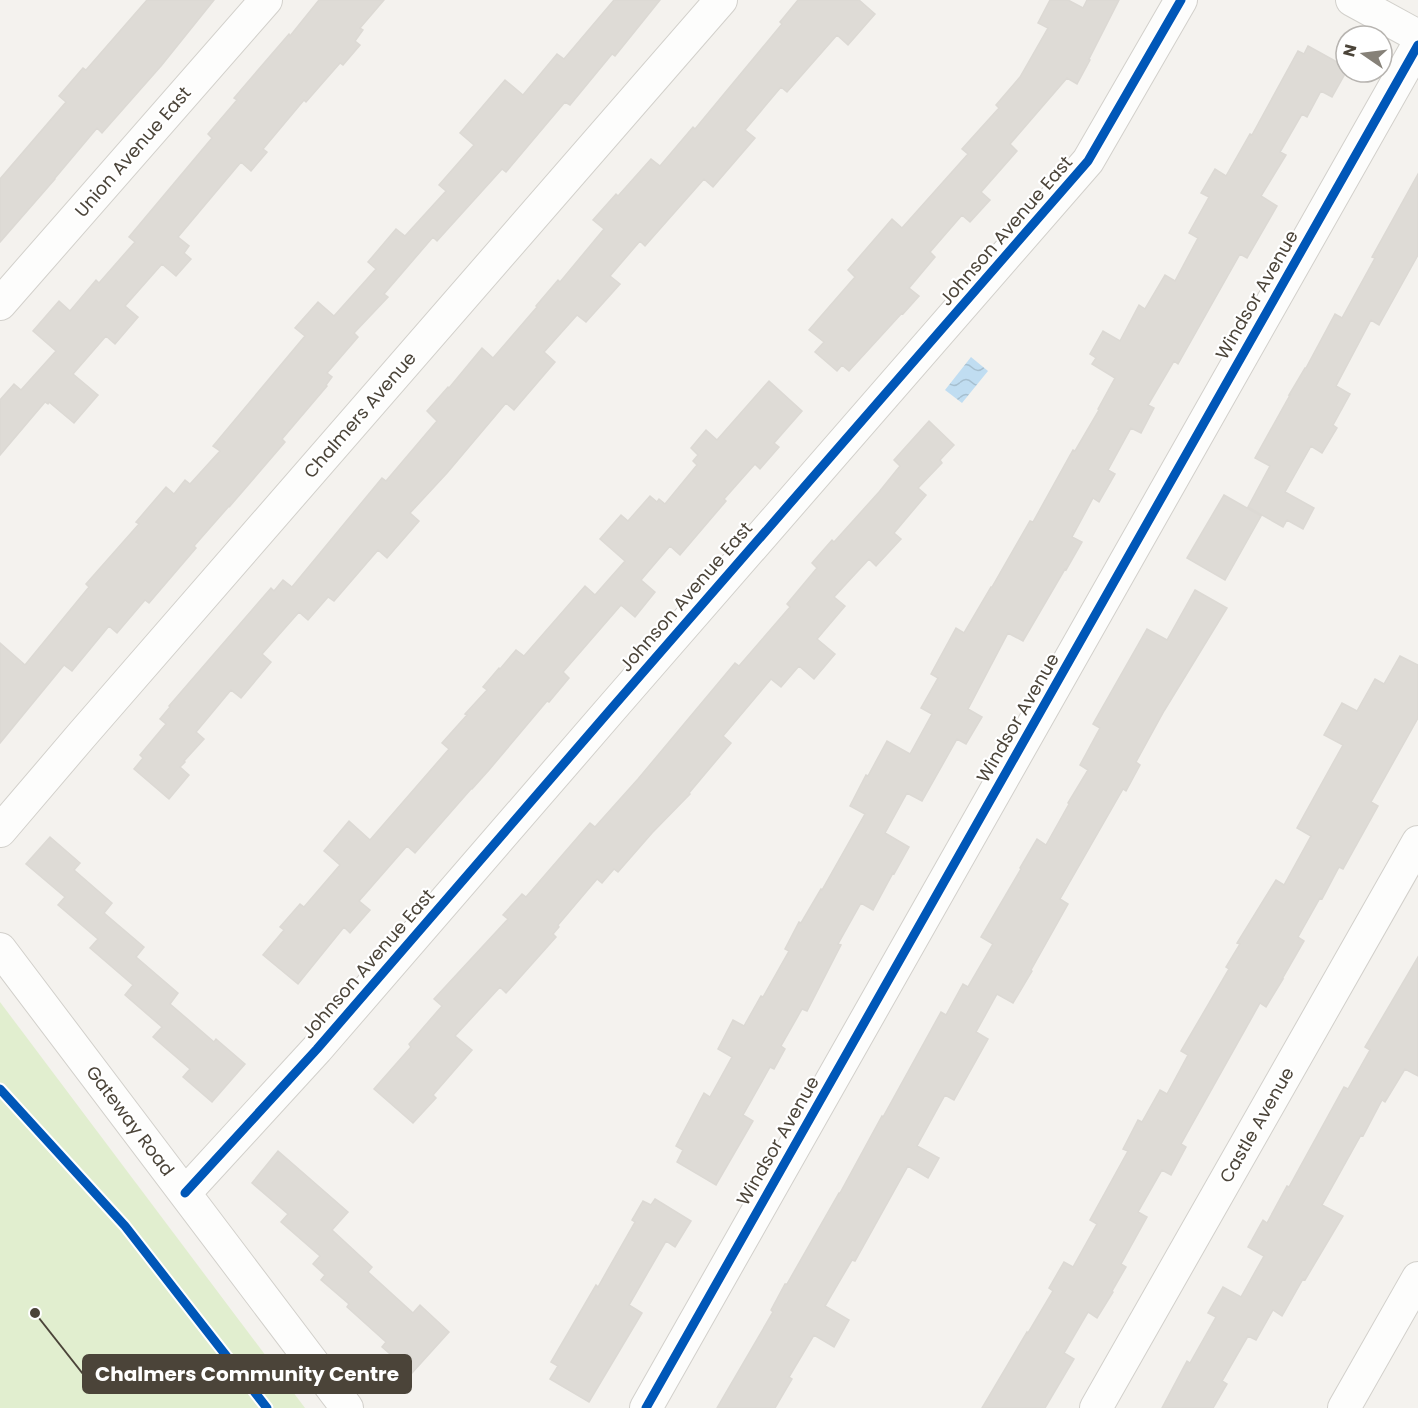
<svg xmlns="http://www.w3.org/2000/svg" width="1418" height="1408" font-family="Poppins,sans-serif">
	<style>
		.park { fill: #e1eecf }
		.water { fill: url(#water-waves) }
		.building { fill: #dedbd6; stroke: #dcd9d4; stroke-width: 1.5 }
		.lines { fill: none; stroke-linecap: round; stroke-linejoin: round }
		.minor-casing { stroke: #d2d0cb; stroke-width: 34 }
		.minor { stroke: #fdfdfc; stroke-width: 32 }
		.cycleway-casing { stroke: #fff; stroke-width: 13 }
		.cycleway { stroke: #0057b8; stroke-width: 9 }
		.labels { text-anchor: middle; stroke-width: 4.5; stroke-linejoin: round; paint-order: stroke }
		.street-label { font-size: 18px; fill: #4b4439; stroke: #fff }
		.leader { fill: none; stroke: #4b4439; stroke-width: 2 }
		.callout-dot { fill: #4b4439; stroke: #fff; stroke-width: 2 }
		.callout { fill: #4b4439; stroke: #4b4439; stroke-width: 2 }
		.callout-label { font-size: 20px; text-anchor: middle; font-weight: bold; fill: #fff }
	</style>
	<defs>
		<pattern id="water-waves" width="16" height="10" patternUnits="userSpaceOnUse" patternTransform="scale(1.5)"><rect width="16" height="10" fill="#c0ddf1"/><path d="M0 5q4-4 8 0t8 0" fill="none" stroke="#a6bfcf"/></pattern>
	</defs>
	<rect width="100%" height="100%" fill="#f4f2ee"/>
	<path class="park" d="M0,1002L305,1408H0Z"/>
	<path class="water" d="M971,357L988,371L962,403L945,390Z"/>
	<path class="building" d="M147,0H214L161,66L102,133L97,128L55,178V179L0,242V179L66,102L59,96L83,68L86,70Z
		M319,0H384L360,28L363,30L355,41L360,45L343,65L340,63L306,102L304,100L263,149L267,152L251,171L241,162L178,237L189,246L184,253L191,259L176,276L162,264L125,306L138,317L115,344L106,336L73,374L98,395L74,423L49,402L48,404L45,402L0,455V400L14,384L21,390L56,351L33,331L59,301L70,311L96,280L99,283L135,242L129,237L212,138L208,134L237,100L234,98L289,34L290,36Z
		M614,0H660L615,56L612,54L570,105L565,102L506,172L502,169L437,241L433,237L384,294L388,297L354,333L358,337L327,373L332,377L326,385L327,386L282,439L285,442L230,506V505L194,546L196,548L149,603L145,600L117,633L109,626L72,671L64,665L0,743V643L25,665L89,587L86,584L139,524L136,522L166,487L174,494L185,480L190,484L220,451L213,446L305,336L295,328L318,302L334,316L376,269L368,262L396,229L405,236L446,191L439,185L474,145L460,133L505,80L523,95L557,54L564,59Z
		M798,0H859L875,14L848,45L837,35L787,92L781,87L745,130L755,138L713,187L704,179L645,246L640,241L610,276L620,284L586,322L577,315L544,352L555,362L514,410L506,403L447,473L410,513L419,521L387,558L378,550L334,601L328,597L308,620L299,612L262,654L271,662L241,698L231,690L196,732L204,739L184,761L185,762L180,767L189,775L169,799L134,769L143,758L140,755L166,724L160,719L170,707L169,706L271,588L274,591L283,580L292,587L382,478L386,481L437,421L427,411L448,387L449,388L482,348L493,358L537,307L536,306L558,280L560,282L604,229L593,220L616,194L618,196L651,159L660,166L693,127L695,129L782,24L780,22Z
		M1050,0H1068L1083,8L1087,0H1119L1089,59L1090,60L1077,84L1067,78L1010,144L1017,151L981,192L990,200L970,222L962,215L930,252L935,257L909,288L919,296L903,314L902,313L849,371L842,365L837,371L815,352L824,342L809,330L855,277L848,270L892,219L902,228L968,154L962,149L999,108L996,105L1020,77L1048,28L1038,23Z
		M1308,46L1346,67V72L1332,97L1321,91L1307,117L1302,114L1280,152L1286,155L1261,196L1277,206L1247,258L1240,254L1178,364L1174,361L1148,405L1154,408L1141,433L1131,428L1108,470L1115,474L1099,502L1093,498L1072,537L1082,542L1066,570L1065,569L1023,641L1008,633L968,709L982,717L966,744L957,739L922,801L907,793L885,833L909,847L894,874L893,873L873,910L861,903L838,944L841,945L807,1011L802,1009L781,1046L785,1049L774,1069L770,1067L743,1115L753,1121L716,1185L677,1162L683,1150L676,1146L704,1093L710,1097L732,1057L718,1049L733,1020L744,1026L761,996L763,997L789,951L785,949L799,922L801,923L821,889L822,890L865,814L850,806L866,775L868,776L887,741L910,754L932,714L921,708L938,678L931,674L956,628L964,633L991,587H992L1030,521L1033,522L1073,450L1075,451L1099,410L1098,409L1115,378L1092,364L1096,358L1090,354L1103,331L1120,341L1139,305L1145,309L1165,275L1175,281L1198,238L1189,233L1209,197L1201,193L1215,169L1226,176L1250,134L1252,135L1298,51L1304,54Z
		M1418,174V255L1379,325L1371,320L1336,386L1350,394L1333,425L1337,428L1322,453L1311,446L1285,492L1314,508L1303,529L1287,520L1283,527L1248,507L1270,466L1255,458L1290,395H1289L1305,368H1306L1335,314L1342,318L1375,258L1372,257Z
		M769,381L802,411L774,443L779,447L760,469L755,464L724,499L726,501L680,555L670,546L641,580L655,592L635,617L621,605L563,672L569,678L549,702L547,701L489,770L472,789H471L415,853L407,846L359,901L370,910L350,933L344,927L298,984L263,955L284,930L280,927L300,904L304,907L340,865L324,851L349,821L370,840L449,749L442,743L467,715L465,714L487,690L483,687L499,668L500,669L516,650L524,656L585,586L595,595L625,561L600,539L621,515L628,521L650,496L657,502L659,499L665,504L697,465L693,461L698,455L691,448L706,430L717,440Z
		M929,421L954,445L940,460L942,463L918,488L926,495L894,533L901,539L876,566L869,559L834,597L845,606L817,639L835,654L814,679L799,666L781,687L771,679L723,736L731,743L689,793L690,794L652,833L618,872L614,869L602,883L597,879L558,925L559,927L553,934L556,937L506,993L500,987L455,1036L472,1050L433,1095L436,1098L413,1123L374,1089L411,1047L409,1044L442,1006L434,999L508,919L503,915L522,894L526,897L590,823L595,827L638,779L735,663L739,666L790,607L787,604L817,568L812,563L832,540L834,542L879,492L900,466L894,460Z
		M1224,495L1261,516L1225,580L1187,558Z
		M1195,590L1227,608L1164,711L1136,762L1140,765L1126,791L1123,789L1060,899L1068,904L1031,970L1032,971L1013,1003L997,994L976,1032L988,1039L954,1100L945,1095L917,1146L939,1158L928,1178L908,1166L855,1261L852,1260L825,1306L849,1320L834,1347L814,1335L789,1377L792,1379L775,1408H717L773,1312L771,1310L785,1284H787L839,1193H840L882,1116L883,1117L941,1012L946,1015L963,984L968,987L993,944L981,937L1021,869L1020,868L1037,839L1046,845L1069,804L1068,803L1088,770L1080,765L1100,728L1093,724L1147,629L1167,640Z
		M1400,656L1418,665V718L1371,802L1378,806L1343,869L1339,867L1322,899L1320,898L1298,937L1304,941L1282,979H1283L1266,1007L1260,1003L1181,1144L1186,1147L1171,1175L1162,1170L1138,1212L1147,1217L1121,1264L1126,1267L1112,1291L1113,1292L1097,1318L1088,1312L1064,1353L1074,1359L1045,1408H982L1027,1332L1028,1333L1053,1291L1049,1288L1064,1262L1073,1267L1097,1224L1090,1220L1128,1151L1123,1149L1138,1120L1142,1122L1160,1090L1167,1094L1188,1055L1181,1051L1229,969L1226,967L1240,944L1237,943L1276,880L1284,885L1311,836L1297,828L1343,745L1324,735L1342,703L1357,711L1375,679L1384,684Z
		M50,837L80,863L74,870L112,903L104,913L144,947L136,957L178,993L170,1004L214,1042L216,1039L245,1064L212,1102L183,1077L190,1069L153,1037L162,1027L125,995L133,985L90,948L98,939L58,905L65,897L26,864Z
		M1418,957V1076L1405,1069L1385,1102L1382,1100L1363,1136L1361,1135L1322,1205L1343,1216L1305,1280L1303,1279L1282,1316L1273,1310L1256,1340L1248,1336L1222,1381L1227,1384L1213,1408H1162L1187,1361L1190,1363L1216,1317L1208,1313L1223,1287L1241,1297L1264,1256L1248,1247L1263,1220L1267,1223L1287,1186L1289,1187L1344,1087L1348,1089L1370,1050L1365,1047Z
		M278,1151L348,1212L332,1230L372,1267L368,1272L413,1313L420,1305L449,1332L412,1373L382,1347L386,1342L347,1307L349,1304L321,1280L325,1275L313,1264L320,1256L281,1222L288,1214L252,1183Z
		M655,1199L691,1221L675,1247L666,1241L629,1305L642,1313L589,1402L550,1379L558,1366L551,1362L596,1285L598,1287L635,1222L632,1220L643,1201L651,1205Z"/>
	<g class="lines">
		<defs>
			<path id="minor" d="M1352,0L1418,36
				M0,304L266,0
				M0,831L81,736L721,0
				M0,949L347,1408
				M185,1193L317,1049L611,709L1088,161L1181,0
				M646,1408L1418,45
				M1096,1408L1418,842
				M1344,1408L1418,1278"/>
		</defs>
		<use href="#minor" class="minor-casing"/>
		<use href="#minor" class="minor"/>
		<defs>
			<path id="cycleway" d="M0,1089L125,1226L267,1408
				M185,1193L317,1049L611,709L1088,161L1181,0
				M646,1408L1418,45"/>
		</defs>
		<use href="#cycleway" class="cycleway-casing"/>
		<use href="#cycleway" class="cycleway"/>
	</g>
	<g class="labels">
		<g class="street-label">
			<text transform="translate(133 152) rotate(-49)" y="6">Union Avenue East</text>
			<text transform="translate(1006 231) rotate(-49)" y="6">Johnson Avenue East</text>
			<text transform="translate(1257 295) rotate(-60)" y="6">Windsor Avenue</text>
			<text transform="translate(360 415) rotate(-49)" y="6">Chalmers Avenue</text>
			<text transform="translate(686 597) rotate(-49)" y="6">Johnson Avenue East</text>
			<text transform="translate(1018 718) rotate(-60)" y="6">Windsor Avenue</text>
			<text transform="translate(368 964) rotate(-49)" y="6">Johnson Avenue East</text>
			<text transform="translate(130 1121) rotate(53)" y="6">Gateway Road</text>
			<text transform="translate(1257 1125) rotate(-60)" y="6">Castle Avenue</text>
			<text transform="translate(778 1141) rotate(-60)" y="6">Windsor Avenue</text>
		</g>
	</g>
	<path class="leader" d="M35 1313L83 1374"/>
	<circle class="callout-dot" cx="35" cy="1313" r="6"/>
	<rect class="callout" x="83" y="1355" width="328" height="38" rx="6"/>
	<g class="callout-label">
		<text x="247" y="1381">Chalmers Community Centre</text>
	</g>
	<g transform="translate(1364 54) rotate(284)"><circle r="28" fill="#ffffff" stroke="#b7b4b0" stroke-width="1.5"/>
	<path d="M0-4.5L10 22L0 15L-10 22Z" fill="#868178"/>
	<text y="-9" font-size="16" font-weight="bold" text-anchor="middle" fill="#4b4439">N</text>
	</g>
</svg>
